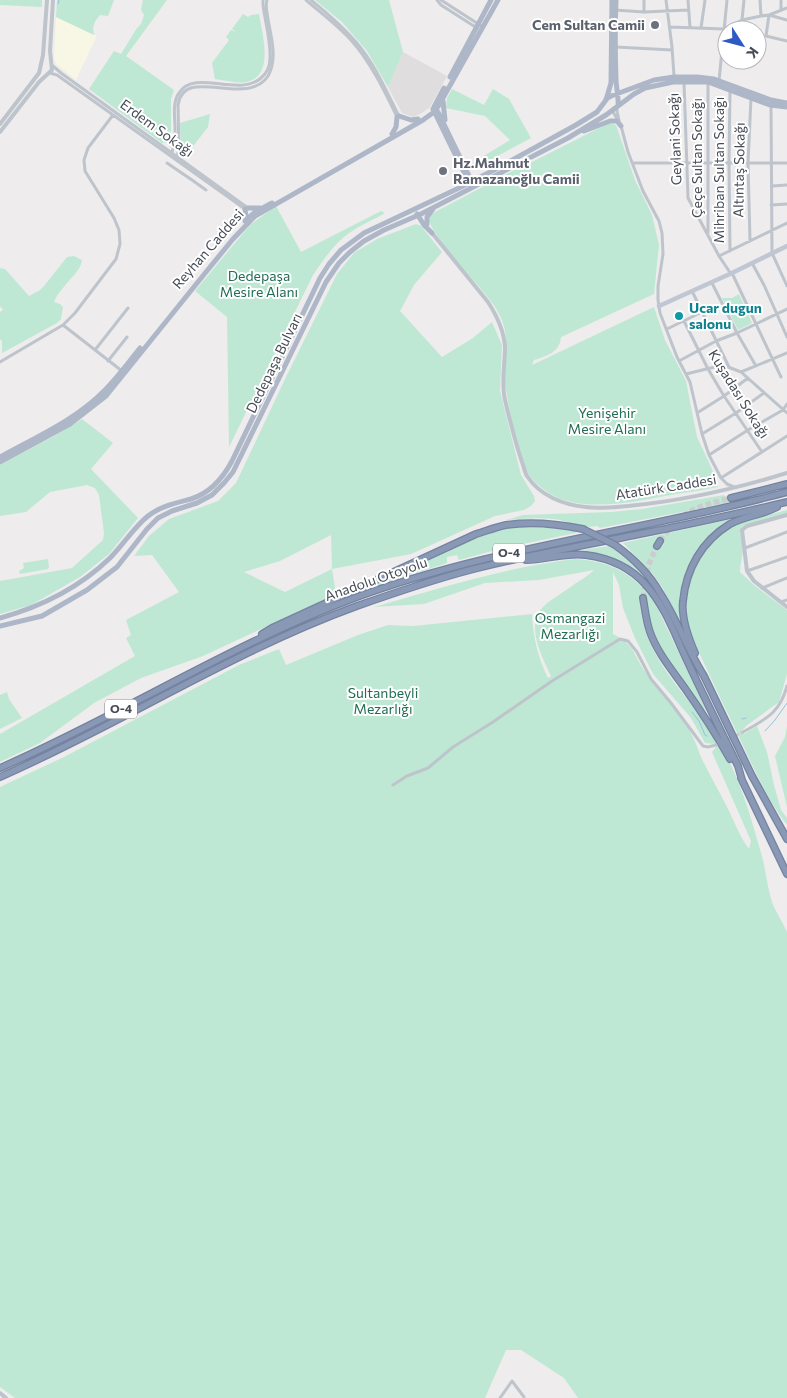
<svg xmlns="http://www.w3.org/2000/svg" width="787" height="1398" font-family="Commissioner,sans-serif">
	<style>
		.commercial { fill: #f8f6e5 }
		.education { fill: #dfdddd }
		.green { fill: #bee8d4; fill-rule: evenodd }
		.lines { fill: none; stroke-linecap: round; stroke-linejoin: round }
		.stream { stroke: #90c3e0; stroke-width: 1 }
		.minor-tunnel { stroke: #ccccce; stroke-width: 3; stroke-dasharray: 3 1.5; stroke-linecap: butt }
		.motorway-tunnel { stroke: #ccccce; stroke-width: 5.5; stroke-dasharray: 5.5 3; stroke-linecap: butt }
		.motorway-casing { stroke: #7483a1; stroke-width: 8 }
		.minor { stroke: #bec4cc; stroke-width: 3 }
		.tertiary { stroke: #bec4cc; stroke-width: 4 }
		.secondary { stroke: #c0c6d3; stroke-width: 4.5 }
		.primary { stroke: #aeb7c8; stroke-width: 5 }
		.motorway { stroke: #8898b5; stroke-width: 5.5 }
		.motorway-bridge-casing { stroke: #7483a1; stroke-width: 8; stroke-linecap: butt }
		.motorway-bridge { stroke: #8898b5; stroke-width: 5.5 }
		.worship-dot { fill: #6b7280; stroke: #fff; stroke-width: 2 }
		.culture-dot { fill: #0f9aa8; stroke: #fff; stroke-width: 2 }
		.labels { text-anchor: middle; stroke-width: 4; stroke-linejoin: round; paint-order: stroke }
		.shield { fill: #fff; stroke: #7e8289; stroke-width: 1 }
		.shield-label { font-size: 12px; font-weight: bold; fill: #464c56 }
		.worship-label { font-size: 14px; font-weight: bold; fill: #5b616d; stroke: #fff; text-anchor: end }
		.street-label { font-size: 14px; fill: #464c56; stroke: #fff }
		.park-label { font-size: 14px; fill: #216e53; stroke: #fff }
		.culture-label { font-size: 14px; font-weight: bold; fill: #0d838f; stroke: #fff; text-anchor: start }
	</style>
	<rect width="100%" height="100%" fill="#eeecec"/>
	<path class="commercial" d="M56,17L97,36L76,80L57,65L54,59Z"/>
	<path class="education" d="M403,52L447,76L430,107L422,113L413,117L402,113L388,87Z"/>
	<path class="green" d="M0,0H42V7L0,5Z
		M57,0H114L108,16L100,15C94,22 92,26 94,35L56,17Z
		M143,0H167L126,56L174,90L171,99V137L169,141L165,143H162L89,89L114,51L121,54L137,28L141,24L144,15L141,10Z
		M315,0H389L403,52L388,87L367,51L342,22Z
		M243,14L248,17L251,15L259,14C262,33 275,75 247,82C237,84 225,80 215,79L212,63L229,40L226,37L231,30L236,32L232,29Z
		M452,89L484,105L493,89L509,99L531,138L490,160L471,168L469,165L510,140L485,116L446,108L447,98Z
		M210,114L208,127L184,158L181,153L180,123Z
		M609,123L616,125L635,180L652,215L659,245L654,294L561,337C560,352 547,356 534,360L532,365L654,307L665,340L686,381L697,437L712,469L718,487C704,490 690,492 676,494C644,500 604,509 571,502C556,499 542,490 532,479C519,464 507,402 505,381C504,349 513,333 493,304C483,289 428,232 429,219C430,215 433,213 437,211L522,166L528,164Z
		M276,206L301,252L381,211L385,213C371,221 356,227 344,237C331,248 322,262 313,275L229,447L227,317L195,291L250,225Z
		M416,224L421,226L442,252L414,285L400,311L442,357L473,338L492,322L502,345L500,391L521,475L534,496L535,501L531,506L524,510L495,516L411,554L332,569L336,594L203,656L141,678L94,703L40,743L0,762V734L135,656L126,638L131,635L126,620L179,592L152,555L134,556L149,536L169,519L218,501L236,483L287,375L337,274L354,253L377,239ZM331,535L332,569L285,592L244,572L280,561Z
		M74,256L82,260C81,271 69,279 63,288C59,292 56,297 54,302L60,304L63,307L61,319L57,323L2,353V341L0,339V312L3,310L0,306V268L5,269L29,296L40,290L44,286L67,257Z
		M739,294L752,323L738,330L722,298H732Z
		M82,419L113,443L91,469L138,518L109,554L80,577L31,605L0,614V581L72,568L103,540L104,533L99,495L95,488L87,485L50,492L26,512L0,516V465L56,435Z
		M724,495L728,503L600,528L597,526C583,529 569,521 554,519C538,517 522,519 506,520L523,515L611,512L642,509Z
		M787,510V515L742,527C738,534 743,539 743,547C743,555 740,564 740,572L755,586L787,610V674L779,702L746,726L742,731L744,734L757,726L767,752L774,785L781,810L787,818V825C762,792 747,752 728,714C719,696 711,678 702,659C696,646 689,631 687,616C685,594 691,570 705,552C713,541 726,528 740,523C755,519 771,514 787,510Z
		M732,519V521C707,535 685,559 682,589C681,599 682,610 682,621L680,622L662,587L653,574L623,543Z
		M527,527L559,528L560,527L579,531H575L576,533L503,548L459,560L457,555L447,557V563L347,596L467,541L489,533L508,528Z
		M610,546L639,570L651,585C629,562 613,556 583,550Z
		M48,559L49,567L48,569L20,574L19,571L24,568L23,563Z
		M575,559C611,561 637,575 656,605L707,712L703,708C685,683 663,658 653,629C649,619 648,609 647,599H640C640,663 703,705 728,759C743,789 752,821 761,853C766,869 767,888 773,905C777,914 783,923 787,932V1398H578L564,1378L521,1350H506L485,1398H15L0,1387V787L64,757L239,665L279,649L286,665L358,635L388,625L413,626L532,614C533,637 538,658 548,678L551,676C542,657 525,625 543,607C551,599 563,593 572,586C579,581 588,576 594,570L539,580L485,583L424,604L374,607C440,588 507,567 575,559ZM613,572L619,585L623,608L635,638L653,674L691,718L705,743L715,744L716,747L712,752L751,841L749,849C739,836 734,820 726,805C718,789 709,774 701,757C698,749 695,741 691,733C679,711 661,694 647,674C633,656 637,646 613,634Z
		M7,692L9,699L22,718L0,729V695Z
		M787,726V807L775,756L785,737Z"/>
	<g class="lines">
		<path class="stream" d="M58,4L59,0
			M692,712L699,721L705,735L707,736
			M742,719L746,718
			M765,731L775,720L787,703"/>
		<path class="minor-tunnel" d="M716,745L743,732"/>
		<path class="motorway-tunnel" d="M660,541C683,510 695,507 731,498
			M643,598L648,566L657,546"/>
		<defs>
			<path id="motorway" d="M731,498L787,484
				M615,545C633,558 649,573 660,593C677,619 687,649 704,676L752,776L787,839
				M657,546L660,541
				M526,560C546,560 566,552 586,555C609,558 631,568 646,585C664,605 674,632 685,656C702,693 720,729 738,766L742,780
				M643,598C645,609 646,621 650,632C657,652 672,670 684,687C701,711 716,734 730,759
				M262,634L272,628L476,534C486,531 496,527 506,525C532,521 558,524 583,529
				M695,653C688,637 681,618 683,601C686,569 702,541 730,524C745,516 762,515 777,507
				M0,768C121,715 233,643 357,597C497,546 644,531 787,492
				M0,777C121,724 233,651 357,606C394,593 432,580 470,570C524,556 580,546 635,535C686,525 736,514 787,502
				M741,778L787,874"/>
		</defs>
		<use href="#motorway" class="motorway-casing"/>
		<path class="minor" d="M306,0C321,13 337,25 350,39C370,61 384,90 397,117
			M311,0C327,13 343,27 356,42C375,64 386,91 399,116
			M437,0L441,5L477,28
			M441,0L483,27
			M644,0V12
			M666,0L672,47L674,76
			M688,0L690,27
			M760,0L761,16
			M615,10L644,12L688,10
			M781,10V0
			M742,20L744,0
			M787,20L769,15L766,36L787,41
			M670,27L724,29L742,20L761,16L769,15L787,8
			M701,28L705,0
			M616,47L672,50
			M53,66L61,73L248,208
			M50,73L57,75L245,209
			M719,81L727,0
			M684,82L688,198L719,256L731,274
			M730,90L729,163L730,251
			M771,103L772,253L787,286
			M617,107V111L619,120
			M612,110L621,126L628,152L643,191L659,221L662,233L663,254L658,286V300L660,313L677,357L690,382L702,434L709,455L721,478L727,484L734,487
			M172,153C173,147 175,141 175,134C176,121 171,104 179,93C195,68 238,98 261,78C267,73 270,66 270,58C271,42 265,21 263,5V0
			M176,157L179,151L178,105C184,64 246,109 268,76C278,59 271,37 268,19C267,12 265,6 267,0
			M167,163L192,180L206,190
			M633,163H787
			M772,186L787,185
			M771,205L787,204
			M708,232V82
			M750,241L748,163L751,98
			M719,256L787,223
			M752,263L764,285L787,337
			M732,273L781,377
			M712,283L737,333L756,366
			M692,291L729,367
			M684,321L708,369L724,396L762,452
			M63,325L122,371
			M667,329L702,312
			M95,350L128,308
			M108,361L127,337
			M679,361L716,341L737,333L787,309
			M0,362L63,325L75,313L116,259L120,244L119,230L114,218L85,171L84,160L88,148L113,115
			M741,372L787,353
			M686,374L723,365L741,372L787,413
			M697,413L724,396L748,378
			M702,434L736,413L764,393
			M709,455L748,430L783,410L787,404
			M721,478L787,436
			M745,548L787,532
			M747,571L787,557
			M762,588L787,578
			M781,602L787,600
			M743,732C766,719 780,713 787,686
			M393,785L407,776L428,768L453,747L493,722L552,681L620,639L628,641L637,652L651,679L671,703L703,746L708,747L716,745
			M500,1398L512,1381L524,1397"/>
		<path class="tertiary" d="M0,124L39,73L43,55L47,0
			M0,132L39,82L52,70L50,51L53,0
			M432,233L488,302C497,316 504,330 505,347C505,365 501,383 505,400C510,421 515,442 522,462C524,467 525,473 527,476C540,496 564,505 586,507C599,509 614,507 628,506C681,501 735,489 787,473
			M787,515L747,526L742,530L747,571L754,581L787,607
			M0,1393L6,1398"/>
		<path class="secondary" d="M659,306L732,273L787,246"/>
		<path class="primary" d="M616,0C615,26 615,53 616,79C616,86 619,100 618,106
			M450,77L491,0
			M606,99L611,96L654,80L674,77H697L714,79L771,100L787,103
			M443,101L445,120
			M434,107L444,88
			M433,109H436L439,114L473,184
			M433,109L470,185
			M399,116L411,120L418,119
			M584,131L610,121H617L621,126
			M392,134L396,127L397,117
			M248,208H260
			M417,214L424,225L432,233
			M246,220L255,212L272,203
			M245,221L246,216L245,209
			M427,224V217L433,209
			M0,457C36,437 76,420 105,390C118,377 129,362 140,348
			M0,462L70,424L106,396L206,272L233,239L255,216L423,120L434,112L439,105L498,0
			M0,618C40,607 79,588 110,558C123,545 134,527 148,516C161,506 176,503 191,499C210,493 223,478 232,461L320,278L329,264L341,250L364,233L459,188L494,170L576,125L597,112L606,100L611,83L612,0
			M0,626L42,616L87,590L117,567L147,529L158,518L172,511L197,503L212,495L224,483L233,472L326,282L339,263L350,252L364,241L384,230L421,214L568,138L606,115L634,94L645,88L673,82H708L770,105L787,107"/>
		<use href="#motorway" class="motorway"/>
		<defs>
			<path id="motorway-bridge" d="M583,529L615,545"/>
		</defs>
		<use href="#motorway-bridge" class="motorway-bridge-casing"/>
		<use href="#motorway-bridge" class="motorway-bridge"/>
	</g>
	<g class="worship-dot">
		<circle cx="655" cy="25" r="5"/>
		<circle cx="443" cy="171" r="5"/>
	</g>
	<circle class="culture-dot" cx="679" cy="316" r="5"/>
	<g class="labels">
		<g class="shield">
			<rect x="493" y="543.5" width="32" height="19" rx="4"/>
			<rect x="105" y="699.5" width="32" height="19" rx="4"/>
		</g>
		<g class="shield-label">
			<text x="509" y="557">O-4</text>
			<text x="121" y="713">O-4</text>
		</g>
		<g class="worship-label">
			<text x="645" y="30">Cem Sultan Camii</text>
			<text x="453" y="168" text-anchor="start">Hz.Mahmut<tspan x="453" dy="16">Ramazanoğlu Camii</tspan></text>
		</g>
		<g class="street-label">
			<text transform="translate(157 128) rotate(36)" y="5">Erdem Sokağı</text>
			<text transform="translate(675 139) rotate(-92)" y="5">Geylani Sokağı</text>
			<text transform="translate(697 158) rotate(-90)" y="5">Çeçe Sultan Sokağı</text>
			<text transform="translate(719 170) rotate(-90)" y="5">Mihriban Sultan Sokağı</text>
			<text transform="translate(739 170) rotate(-89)" y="5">Altıntaş Sokağı</text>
			<text transform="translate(208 249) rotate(-49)" y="5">Reyhan Caddesi</text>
			<text transform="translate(274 363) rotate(-64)" y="5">Dedepaşa Bulvarı</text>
			<text transform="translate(739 394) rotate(58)" y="5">Kuşadası Sokağı</text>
			<text transform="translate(666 487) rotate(-9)" y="5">Atatürk Caddesi</text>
			<text transform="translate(376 579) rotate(-19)" y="5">Anadolu Otoyolu</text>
		</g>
		<g class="park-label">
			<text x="259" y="281">Dedepaşa<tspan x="259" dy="16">Mesire Alanı</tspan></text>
			<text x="607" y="418">Yenişehir<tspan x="607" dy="16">Mesire Alanı</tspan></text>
			<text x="570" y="623">Osmangazi<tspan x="570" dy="16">Mezarlığı</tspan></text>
			<text x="383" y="698">Sultanbeyli<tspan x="383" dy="16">Mezarlığı</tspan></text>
		</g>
		<g class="culture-label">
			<text x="689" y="313">Ucar dugun<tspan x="689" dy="16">salonu</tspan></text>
		</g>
	</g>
	<g transform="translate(742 45) rotate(126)"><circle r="24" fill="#ffffff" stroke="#b5b7bb"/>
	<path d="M0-4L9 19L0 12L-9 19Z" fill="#2e5ac6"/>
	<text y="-8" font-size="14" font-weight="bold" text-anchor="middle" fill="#464c56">K</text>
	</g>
</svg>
